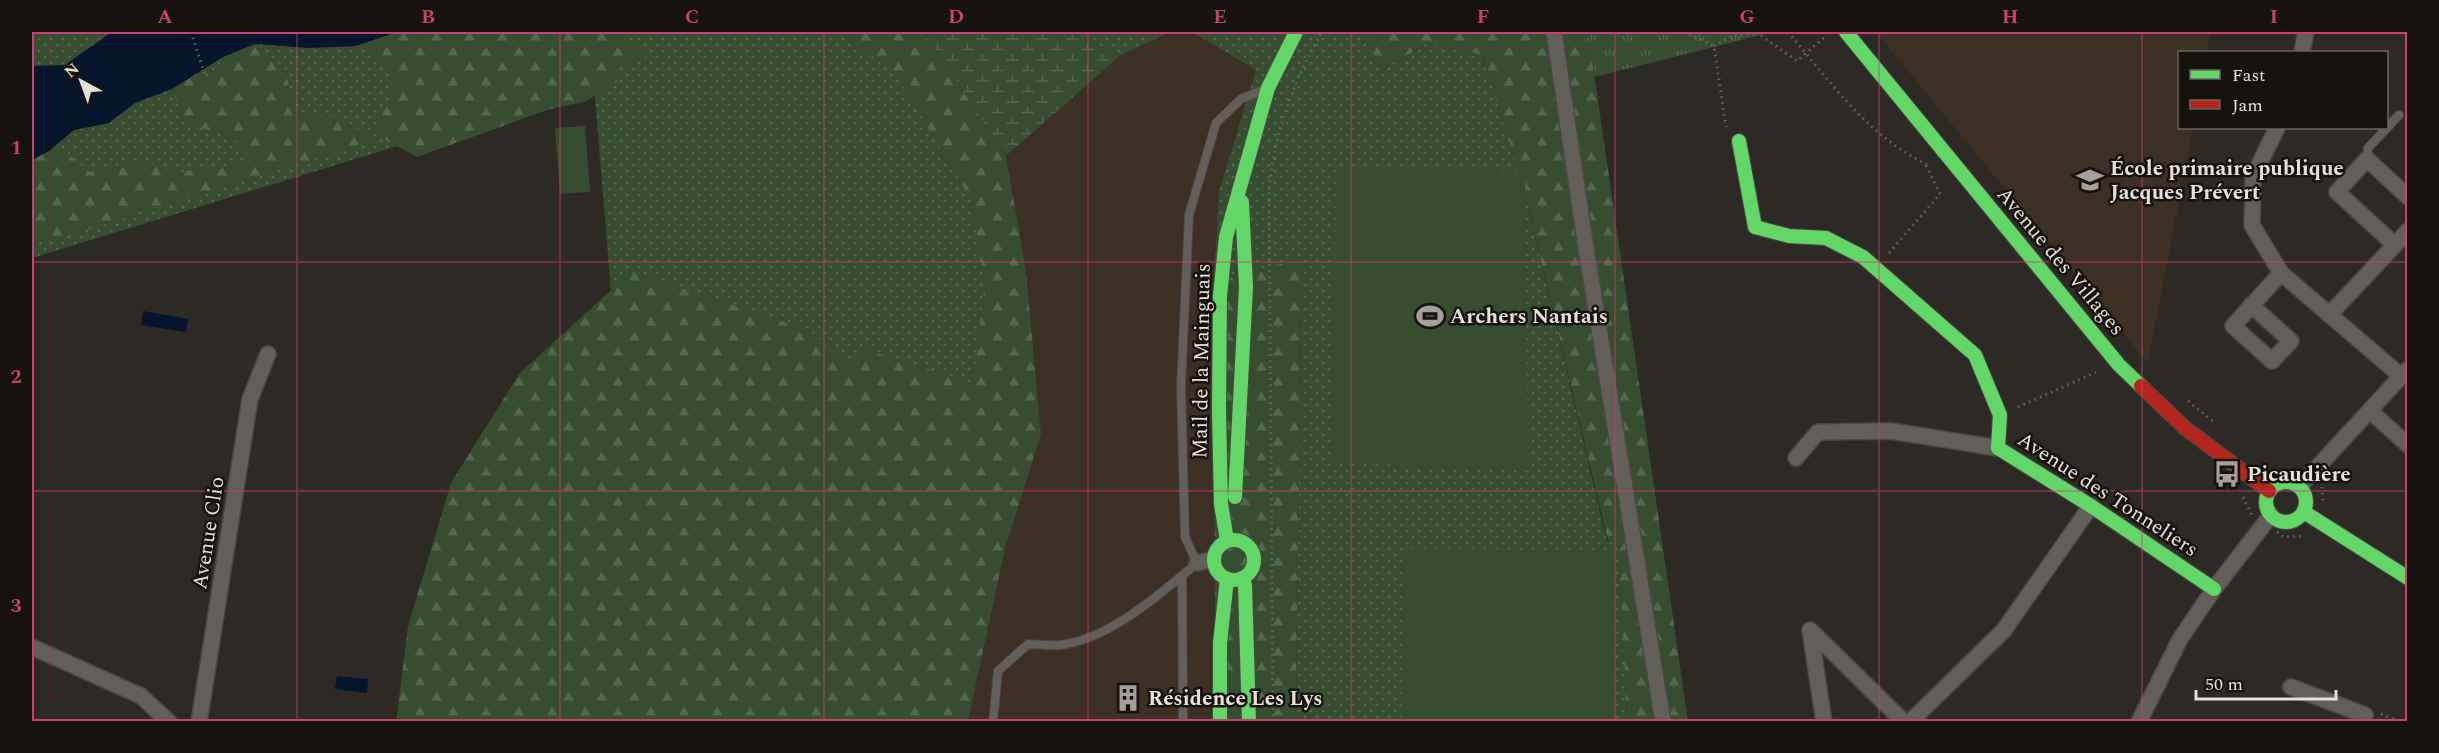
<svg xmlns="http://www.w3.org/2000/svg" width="2439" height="753" font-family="Spectral,serif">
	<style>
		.built { fill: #3c2f23 }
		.grass { fill: url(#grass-dots) }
		.forest { fill: url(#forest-firs) }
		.wetland { fill: url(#wetland-marsh) }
		.park { fill: url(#park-tufts) }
		.pitch { fill: #374d2f }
		.water { fill: #04152c }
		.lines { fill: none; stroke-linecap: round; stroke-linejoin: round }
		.lane-casing { stroke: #4b4743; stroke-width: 10 }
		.street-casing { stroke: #4b4743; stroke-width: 18 }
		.fast-casing { stroke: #4b4743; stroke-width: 16 }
		.jam-casing { stroke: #4b4743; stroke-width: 16 }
		.path { stroke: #676460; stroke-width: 3; stroke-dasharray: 1.5 4.5; stroke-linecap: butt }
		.lane { stroke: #625f5a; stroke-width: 8 }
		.street { stroke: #625f5a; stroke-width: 15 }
		.fast { stroke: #63d668; stroke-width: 14 }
		.jam { stroke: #b3261e; stroke-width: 14 }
		.grid { fill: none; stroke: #c94075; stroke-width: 1.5; stroke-opacity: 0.55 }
		.labels { text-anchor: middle; stroke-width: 5; stroke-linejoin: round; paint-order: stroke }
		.poi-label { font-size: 21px; font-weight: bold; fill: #e6e0db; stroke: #16120e; text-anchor: start }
		.street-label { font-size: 21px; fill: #e6e0db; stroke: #16120e }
		.neatline { fill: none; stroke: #c94075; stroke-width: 2 }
		.grid-label { font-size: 20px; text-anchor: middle; font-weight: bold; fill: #c94075 }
	</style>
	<defs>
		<pattern id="grass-dots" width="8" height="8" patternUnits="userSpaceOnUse" patternTransform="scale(1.5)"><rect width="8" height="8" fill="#374d2f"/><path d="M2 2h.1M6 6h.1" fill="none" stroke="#54664d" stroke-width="1.8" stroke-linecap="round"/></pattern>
		<pattern id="forest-firs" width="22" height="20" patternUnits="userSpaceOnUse" patternTransform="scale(1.5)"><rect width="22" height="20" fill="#374d2f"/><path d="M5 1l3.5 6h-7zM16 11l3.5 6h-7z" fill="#54664d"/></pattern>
		<pattern id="wetland-marsh" width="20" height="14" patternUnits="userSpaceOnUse" patternTransform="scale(1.5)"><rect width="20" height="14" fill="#374d2f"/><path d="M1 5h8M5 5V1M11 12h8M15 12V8" fill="none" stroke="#54664d"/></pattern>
		<pattern id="park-tufts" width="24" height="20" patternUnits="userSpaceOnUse" patternTransform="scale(1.5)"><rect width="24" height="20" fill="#374d2f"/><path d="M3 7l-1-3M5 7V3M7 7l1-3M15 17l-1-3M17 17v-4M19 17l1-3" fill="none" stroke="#54664d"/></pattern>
	</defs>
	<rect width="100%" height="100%" fill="#2d2924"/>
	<path class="built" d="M1170,32H1192L1256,70L1219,192L1214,368L1215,721L968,722L1005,549L1041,434L1026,270L1006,156L1121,55Z
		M1876,32H2211L2207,52H2180V128H2193L2148,363Z"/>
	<path class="grass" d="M32,32H903L976,157L1011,429L611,291L594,86L32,258Z
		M1066,32H1170L1121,55Z
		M1192,32H1374L1367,45L1384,70L1427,43L1482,55L1522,181L1607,541L1618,545L1627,721H1296C1297,567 1301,413 1301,258L1214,282L1219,191L1256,70Z"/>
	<path class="forest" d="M397,32H627L646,57L615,69L617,82L586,101L547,110L417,157L382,138L378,120L391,97L392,75L364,44Z
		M842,32H924L1006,156L1026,270L1041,434L1005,549L968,721L396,722L408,626L451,483L519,374L631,272L809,330L844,362L867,350L973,383L985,282L971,200L896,75Z
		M1374,32H1588L1688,721H1627L1618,546L1608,541L1522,181L1482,55L1427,43L1384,70L1367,45Z
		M255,44L285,69L296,116L341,117L373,141L32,247V160L57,144L89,172L139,161L181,172L240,164L243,143L184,121L172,89L189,79L214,77L223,57Z
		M1301,258C1301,412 1297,567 1296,721H1215L1214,282Z"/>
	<path class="wetland" d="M924,32H1066L1121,55L1006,156Z"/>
	<path class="park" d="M1588,32H1768L1769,33L1594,77Z"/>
	<path class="pitch" d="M585,126L590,192L560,194L555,128Z
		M1336,169L1525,171L1528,471L1332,462Z
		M1403,549L1614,550L1612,721H1401Z"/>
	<path class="water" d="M112,32H397L356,46L309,48L255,44L223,57L172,89L135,103L109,123L74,130L49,151L32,160V66L65,65Z
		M143,311L188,319L186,332L141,325Z
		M337,676L368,679L367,693L335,689Z"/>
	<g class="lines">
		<defs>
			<path id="lane" d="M2367,159L2368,148L2399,115
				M1182,576L1183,722
				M993,722L998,671L1028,644C1038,644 1050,646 1060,645C1110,639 1160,594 1197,563L1185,537L1181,387L1189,215L1216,123L1241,99L1263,90"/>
			<path id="street" d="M1554,32L1586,248L1663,722
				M2302,52L2306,32
				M2277,128L2253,177L2252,225L2281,273L2401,376
				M2395,245L2337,192L2367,159L2408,197
				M2251,305L2291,341L2272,361L2233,326L2281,273
				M2329,315L2408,231
				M2370,411L2408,445
				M1796,458L1818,432L1891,431L1998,448
				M2300,486L2407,370
				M1197,563L1214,559
				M32,647L141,696L169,722
				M2291,687L2365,715L2363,722
				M199,722L250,399L268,354
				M1824,722L1810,630L1904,722
				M1910,722L2004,630L2091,506
				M2139,722L2180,639L2214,589L2271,515"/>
			<path id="fast" d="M1846,32L2119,365L2141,386
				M1739,141L1755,227L1789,236L1826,238L1863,257L1975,355L2000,415L1998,448L2091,506L2214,589
				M2266 502a20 20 0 1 1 40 0a20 20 0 1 1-40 0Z
				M1235,497L1246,287L1242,202
				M2304,512L2408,578
				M1214 560a20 20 0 1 1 40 0a20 20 0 1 1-40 0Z
				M1227,540L1221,504L1219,411L1220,296L1226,237L1268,88L1296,32
				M1242,578L1245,585L1249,722
				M1220,722V643L1227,579"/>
			<path id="jam" d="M2141,386L2185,428L2269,491"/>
		</defs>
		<use href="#lane" class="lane-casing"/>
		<use href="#street" class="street-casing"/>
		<use href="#fast" class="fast-casing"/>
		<use href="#jam" class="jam-casing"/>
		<path class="path" d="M191,32L206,78
			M1684,32L1714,46L1726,127
			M1756,32L1797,61L1827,35
			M1788,32C1822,72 1856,119 1900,149C1909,155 1919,160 1929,166
			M1714,46L1733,35L1757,34
			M1889,253L1940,194L1926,165
			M2188,401L2215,423
			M2018,407L2099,371
			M2277,471L2294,469
			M2322,487L2323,501
			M2243,497L2252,515
			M2277,532L2283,537L2304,536
			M2381,714L2400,722
			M1273,722L1269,191C1274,134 1293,81 1322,32"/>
		<use href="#lane" class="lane"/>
		<use href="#street" class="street"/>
		<use href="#fast" class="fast"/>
		<use href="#jam" class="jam"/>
	</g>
	<path class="grid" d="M297,32V722M560,32V722M824,32V722M1088,32V722M1351,32V722M1615,32V722M1879,32V722M2142,32V722M32,262H2408M32,491H2408"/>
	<defs>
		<symbol id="school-bare" viewBox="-9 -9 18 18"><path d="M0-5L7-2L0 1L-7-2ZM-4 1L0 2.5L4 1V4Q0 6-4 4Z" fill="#a5a09b" stroke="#16120e" stroke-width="2.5" paint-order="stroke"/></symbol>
		<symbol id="stadium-bare" viewBox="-9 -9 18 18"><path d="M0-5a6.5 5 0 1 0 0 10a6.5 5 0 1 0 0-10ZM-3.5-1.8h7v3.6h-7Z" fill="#a5a09b" stroke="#16120e" stroke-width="2.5" paint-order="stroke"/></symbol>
		<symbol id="bus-bare" viewBox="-9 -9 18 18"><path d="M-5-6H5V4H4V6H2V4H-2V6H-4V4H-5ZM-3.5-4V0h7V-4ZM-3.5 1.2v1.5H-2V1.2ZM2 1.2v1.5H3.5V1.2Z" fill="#a5a09b" stroke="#16120e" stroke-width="2.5" paint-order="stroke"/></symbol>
		<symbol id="building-bare" viewBox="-9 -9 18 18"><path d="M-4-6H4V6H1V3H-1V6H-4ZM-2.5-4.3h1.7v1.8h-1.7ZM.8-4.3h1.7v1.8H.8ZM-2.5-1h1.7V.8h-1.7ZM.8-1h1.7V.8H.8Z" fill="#a5a09b" stroke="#16120e" stroke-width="2.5" paint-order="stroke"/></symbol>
	</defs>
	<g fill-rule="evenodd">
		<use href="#school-bare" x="2071" y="161" width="38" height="38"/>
		<use href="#stadium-bare" x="1411" y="297" width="38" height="38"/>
		<use href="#bus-bare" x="2208" y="455" width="38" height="38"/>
		<use href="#building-bare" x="1109" y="679" width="38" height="38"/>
	</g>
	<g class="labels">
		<g class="poi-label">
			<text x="2110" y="175">École primaire publique<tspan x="2110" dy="24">Jacques Prévert</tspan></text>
			<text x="1450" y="323">Archers Nantais</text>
			<text x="2247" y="481">Picaudière</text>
			<text x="1148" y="705">Résidence Les Lys</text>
		</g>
		<g class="street-label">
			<text transform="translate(2061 261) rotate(50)" y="7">Avenue des Villages</text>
			<text transform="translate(1201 361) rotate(-89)" y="7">Mail de la Mainguais</text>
			<text transform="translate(2108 494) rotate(33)" y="7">Avenue des Tonneliers</text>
			<text transform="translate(208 533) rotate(-81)" y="7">Avenue Clio</text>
		</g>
	</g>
	<rect width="2439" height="753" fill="none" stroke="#16120e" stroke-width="66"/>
	<rect x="2178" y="51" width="210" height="78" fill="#16120e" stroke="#696460" stroke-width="1.5"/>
	<rect x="2190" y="70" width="30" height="9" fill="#63d668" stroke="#696460" stroke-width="1.5"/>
	<text x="2232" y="81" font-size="18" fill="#e6e0db">Fast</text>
	<rect x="2190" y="100" width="30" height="9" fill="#b3261e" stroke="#696460" stroke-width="1.5"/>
	<text x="2232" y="111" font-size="18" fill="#e6e0db">Jam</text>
	<g transform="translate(81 81) rotate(319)" stroke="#16120e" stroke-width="4.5" paint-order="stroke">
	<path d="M0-4.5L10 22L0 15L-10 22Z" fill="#e6e0db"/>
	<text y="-9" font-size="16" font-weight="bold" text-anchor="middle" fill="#e6e0db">N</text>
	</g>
	<path d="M2196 690v9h140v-9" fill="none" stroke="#e6e0db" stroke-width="3"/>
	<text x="2205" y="690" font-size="18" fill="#e6e0db" stroke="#16120e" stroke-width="4.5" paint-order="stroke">50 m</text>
	<rect x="33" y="33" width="2373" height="687" class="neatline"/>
	<g class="grid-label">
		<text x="165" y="23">A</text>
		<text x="428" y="23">B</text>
		<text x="692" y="23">C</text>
		<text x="956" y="23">D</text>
		<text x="1220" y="23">E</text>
		<text x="1483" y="23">F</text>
		<text x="1747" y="23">G</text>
		<text x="2010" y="23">H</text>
		<text x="2274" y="23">I</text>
		<text x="16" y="154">1</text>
		<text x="16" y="383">2</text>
		<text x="16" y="612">3</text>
	</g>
</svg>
